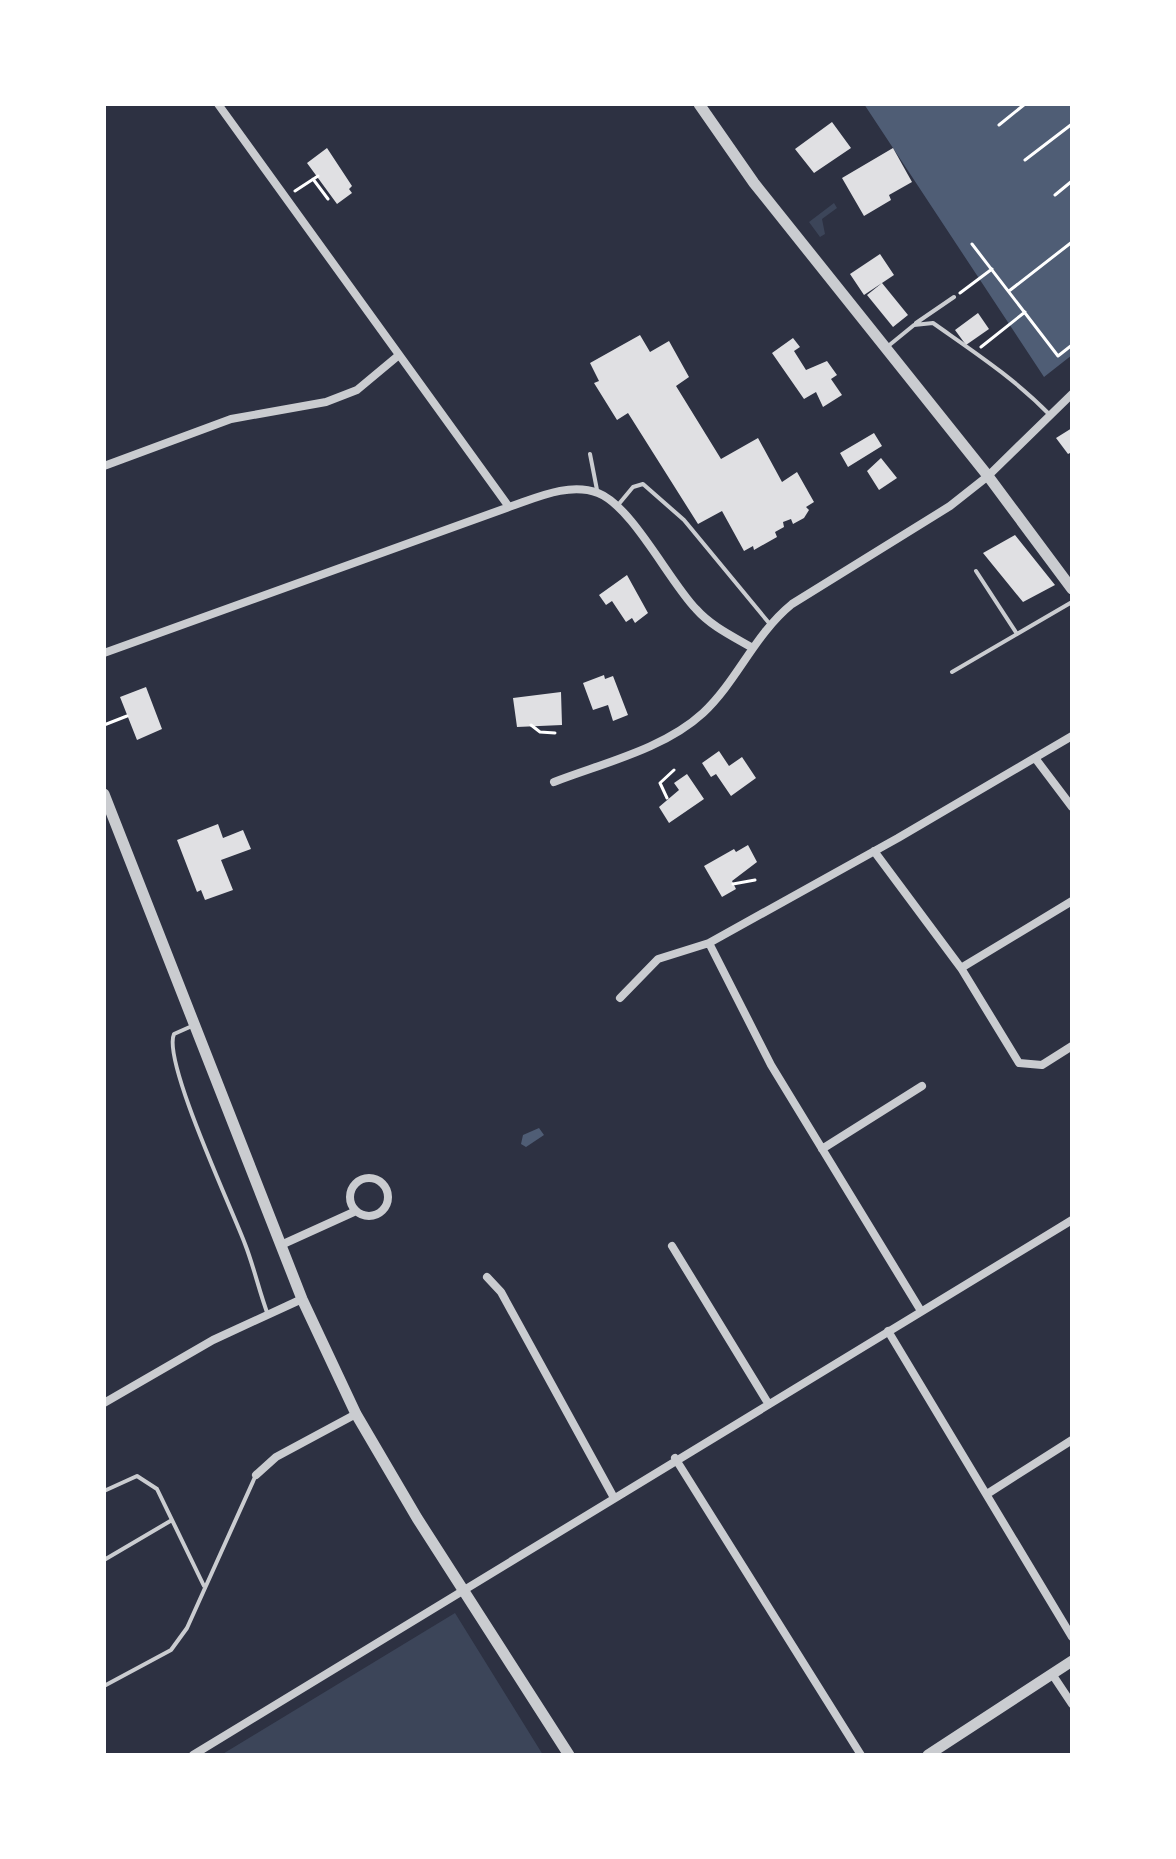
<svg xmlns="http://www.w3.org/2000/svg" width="1176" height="1859" font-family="'Fira Sans',sans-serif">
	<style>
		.green { fill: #3c4559 }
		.water { fill: #4f5d75 }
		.building { fill: #e0e0e3 }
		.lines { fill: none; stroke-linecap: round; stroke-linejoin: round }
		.path { stroke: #fff; stroke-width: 3 }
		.service { stroke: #caccd0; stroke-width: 4 }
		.minor { stroke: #caccd0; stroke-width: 8 }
		.tertiary { stroke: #caccd0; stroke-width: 11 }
	</style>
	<rect width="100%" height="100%" fill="#2d3142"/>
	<path class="green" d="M834,203L837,208L822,219L825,234L820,237L809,222Z
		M455,1613L543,1755H221Z"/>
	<path class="water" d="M864,104H1072V355L1044,377Z
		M539,1128L544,1135L526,1147L521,1144L523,1135Z"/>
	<path class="building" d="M832,122L851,148L814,173L795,149Z
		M327,148L352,186L349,189L352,193L337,204L307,163Z
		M893,148L912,182L889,195L891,200L864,216L842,178Z
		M880,254L894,275L864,295L850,274Z
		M882,283L908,315L893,327L867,295Z
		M978,313L989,329L966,345L955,330Z
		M640,335L650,352L669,341L689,377L676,386L721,459L758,438L782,482L797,472L814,502L806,507L809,510L804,518L793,524L791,519L783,522L784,527L775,532L777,537L754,550L753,546L744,551L722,511L698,524L628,413L617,420L594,383L599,381L590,363Z
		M793,338L800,347L794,351L806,370L827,361L837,375L831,379L842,395L823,407L816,392L804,399L772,353Z
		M1072,428V452L1068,454L1056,438Z
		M874,433L882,446L848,467L840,453Z
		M881,458L897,478L879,490L867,471Z
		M1015,535L1055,585L1023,602L983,553Z
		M627,575L648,613L635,623L632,618L626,622L612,601L606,605L599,595Z
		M604,675L605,679L613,676L628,715L613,721L608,705L593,710L583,683Z
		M146,687L162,729L137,740L120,697Z
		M561,692L562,725L517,727L513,698Z
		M719,751L729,766L742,757L756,778L731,796L716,774L711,777L702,763Z
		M687,774L704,799L669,823L659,807L679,790L674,783Z
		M218,824L223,838L243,830L251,849L221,860L233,890L205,900L201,890L197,892L177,840Z
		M748,845L757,862L732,881L736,889L722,897L704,866L734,849L736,852Z"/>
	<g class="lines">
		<path class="path" d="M999,125L1025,104
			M1025,160L1072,124
			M313,179L328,199
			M295,191L318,176
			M1055,195L1072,181
			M972,244L1058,356L1072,345
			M1009,291L1072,242
			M960,293L992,269
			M981,347L1025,312
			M104,725L127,716
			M531,725L540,732L555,733
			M667,798L660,783L674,770
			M733,884L755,880"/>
		<path class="service" d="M916,323L954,297
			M887,347L914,325L933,323C974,352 1014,378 1050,415
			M590,454L597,490
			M618,505L633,487L643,484L684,520L769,623
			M976,571L1017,634
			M952,672L1072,602
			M192,1026L174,1034C162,1060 232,1209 245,1244C254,1267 259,1291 268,1315
			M104,1491L137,1476L157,1489L204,1586
			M104,1560L172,1520
			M104,1686L171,1650L187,1628L255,1477"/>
		<path class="minor" d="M218,104L509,507
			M104,466L231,419L326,402L357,390L399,355
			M104,653L509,507C536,498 569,482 598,493C632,506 669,581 696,609C711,626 732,636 751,647
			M1035,758L1072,807
			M554,782C603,763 664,749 703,713C738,680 754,635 792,604L950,506L988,476L1072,394
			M874,851L961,968L1019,1063L1042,1065L1072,1046
			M709,943L771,1065L921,1311
			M961,968L1072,901
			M620,998L658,959L709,943L898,838L1072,736
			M822,1149L922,1086
			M350 1197a19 19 0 1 1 38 0a19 19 0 1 1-38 0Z
			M281,1245L356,1211
			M672,1246L768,1403
			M487,1277L501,1292L613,1496
			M888,1331L1072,1637
			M104,1403L213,1340L302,1299
			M675,1458L861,1755
			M256,1475L276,1457L356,1414
			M987,1494L1072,1440
			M1052,1674L1072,1704
			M193,1755L1072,1220"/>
		<path class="tertiary" d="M699,104L754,183L988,476L1072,589
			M104,794L302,1299L356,1414L417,1518L569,1755
			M928,1755L1072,1661"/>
	</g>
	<rect width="1176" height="1859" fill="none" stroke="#ffffff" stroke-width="212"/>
</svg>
